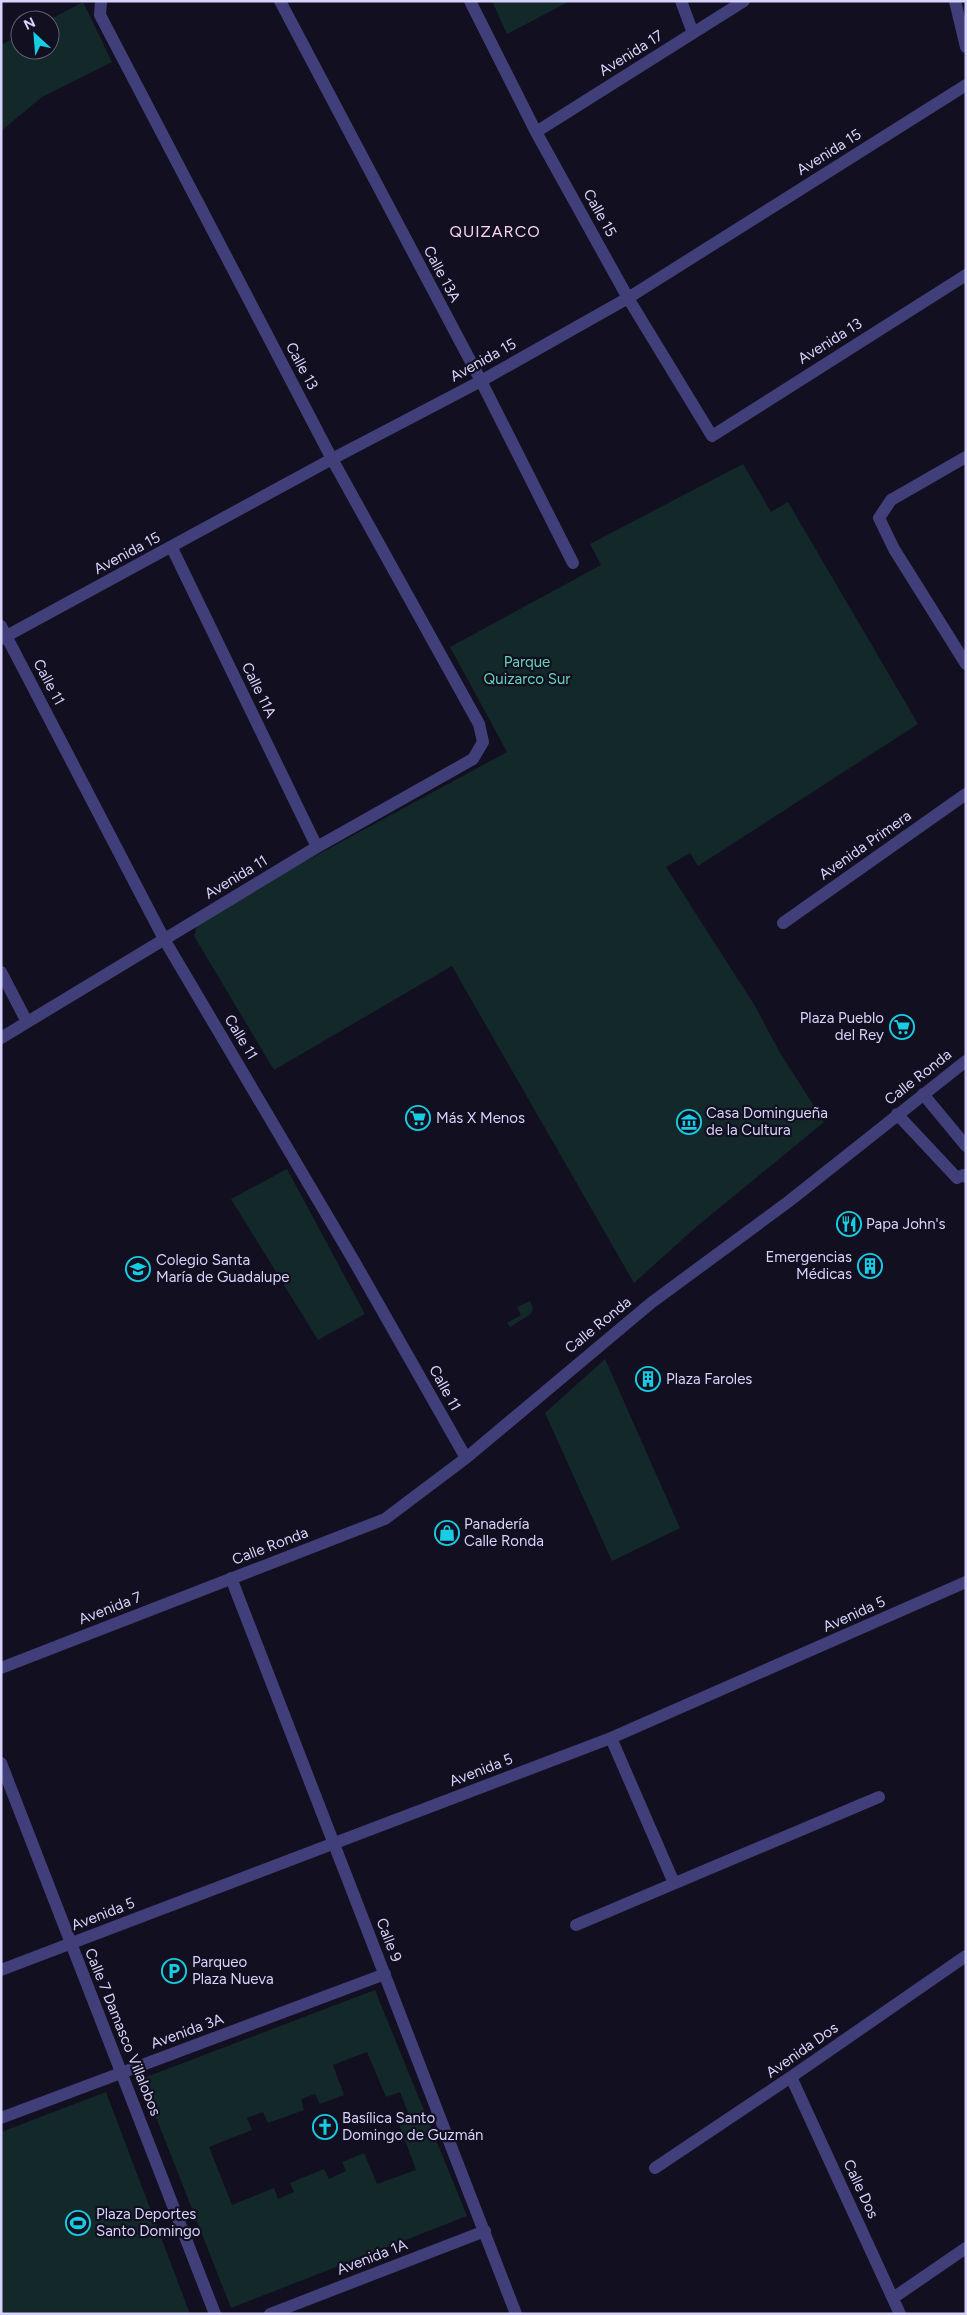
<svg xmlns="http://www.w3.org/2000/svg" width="967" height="2315" font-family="Figtree,sans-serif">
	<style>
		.green { fill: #132929; fill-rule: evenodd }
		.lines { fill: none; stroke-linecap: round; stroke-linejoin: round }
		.minor { stroke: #413f7a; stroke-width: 12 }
		.labels { text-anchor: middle; stroke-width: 4.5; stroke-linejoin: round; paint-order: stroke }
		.street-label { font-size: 15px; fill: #d7d3fb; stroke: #120f20 }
		.park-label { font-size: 15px; fill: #66d3b8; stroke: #120f20 }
		.poi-label { font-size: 15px; fill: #d7d3fb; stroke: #120f20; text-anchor: start }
		.neighbourhood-label { font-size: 16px; letter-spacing: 1px; fill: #fbd4ed; stroke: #120f20 }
	</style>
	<rect width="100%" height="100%" fill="#120f20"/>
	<path class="green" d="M492,1H570L507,34Z
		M83,2L112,62L42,97L1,131V45L20,35V50H50L49,20Z
		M743,464L771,512L788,502L918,724L698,866L690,853L666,867L755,1006L779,1051L824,1122L695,1228L634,1283L452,966L274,1070L194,936L199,919L507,752L450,647L601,565L590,544Z
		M287,1169L365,1314L318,1340L231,1199Z
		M530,1301L533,1308L531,1314L510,1327L507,1323L521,1315L517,1307Z
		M605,1359L680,1528L612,1561L545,1413Z
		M375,1990L467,2216L231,2308L141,2079ZM367,2052L386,2097L400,2092L411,2120L399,2124L416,2170L377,2184L364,2153L342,2162L346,2171L329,2179L324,2169L290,2183L294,2192L278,2199L274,2188L232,2205L209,2147L252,2130L247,2118L263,2112L268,2123L304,2110L301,2099L315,2094L320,2104L344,2095L333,2065Z
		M106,2092L190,2314H1V2132Z"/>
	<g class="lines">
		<path class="minor" d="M280,1L481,381L573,563
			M470,1L536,132L628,298L712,436L966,275
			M681,1L693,33
			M955,1L966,47
			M536,132L744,1
			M966,457L891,500L879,518L894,549L966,664
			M172,548L317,847
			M1,626L164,939L354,1261L466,1458
			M1,639L332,459L481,381L628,298L966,85
			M783,923L966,794
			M1,972L27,1022
			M1,1038L317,847L473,759L483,742L479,724L332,459L100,15L101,1
			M923,1094L966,1146
			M897,1114L957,1178L963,1175L966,1177
			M231,1578L516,2314
			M1,1668L385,1519L466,1458L651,1303L788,1202L966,1061
			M611,1738L674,1883
			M1,1763L215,2314
			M576,1925L879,1797
			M1,1970L611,1738L966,1582
			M791,2077L900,2314
			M1,2118L385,1974
			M655,2168L791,2077L966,1956
			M893,2298L966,2248
			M270,2314L485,2231"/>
	</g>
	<defs>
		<symbol id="supermarket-ring" viewBox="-11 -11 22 22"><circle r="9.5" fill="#120f20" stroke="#16cde3" stroke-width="1.5"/><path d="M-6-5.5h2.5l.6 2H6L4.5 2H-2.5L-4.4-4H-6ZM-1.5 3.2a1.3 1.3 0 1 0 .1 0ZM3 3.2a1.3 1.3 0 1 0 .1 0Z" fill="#16cde3"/></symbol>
		<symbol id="museum-ring" viewBox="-11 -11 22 22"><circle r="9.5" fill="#120f20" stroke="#16cde3" stroke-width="1.5"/><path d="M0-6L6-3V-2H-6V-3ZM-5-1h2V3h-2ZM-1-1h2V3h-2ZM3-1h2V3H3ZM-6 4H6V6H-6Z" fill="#16cde3"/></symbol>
		<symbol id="restaurant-ring" viewBox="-11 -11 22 22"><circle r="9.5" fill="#120f20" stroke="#16cde3" stroke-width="1.5"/><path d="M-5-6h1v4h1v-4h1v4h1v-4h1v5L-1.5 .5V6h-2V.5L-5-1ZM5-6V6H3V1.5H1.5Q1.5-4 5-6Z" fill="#16cde3"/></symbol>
		<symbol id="building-ring" viewBox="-11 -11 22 22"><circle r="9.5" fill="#120f20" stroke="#16cde3" stroke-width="1.5"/><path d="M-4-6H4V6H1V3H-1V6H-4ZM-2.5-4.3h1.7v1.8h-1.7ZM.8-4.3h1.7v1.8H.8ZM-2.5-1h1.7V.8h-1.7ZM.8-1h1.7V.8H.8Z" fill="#16cde3"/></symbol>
		<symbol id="school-ring" viewBox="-11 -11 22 22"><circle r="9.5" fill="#120f20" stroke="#16cde3" stroke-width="1.5"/><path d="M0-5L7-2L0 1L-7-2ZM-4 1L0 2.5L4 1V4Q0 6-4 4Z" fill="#16cde3"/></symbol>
		<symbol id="shop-ring" viewBox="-11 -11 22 22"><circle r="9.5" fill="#120f20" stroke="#16cde3" stroke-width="1.5"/><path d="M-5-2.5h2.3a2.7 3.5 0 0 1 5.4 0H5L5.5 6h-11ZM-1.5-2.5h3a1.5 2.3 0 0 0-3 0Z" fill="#16cde3"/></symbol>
		<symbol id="parking-ring" viewBox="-11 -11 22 22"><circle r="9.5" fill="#120f20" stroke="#16cde3" stroke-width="1.5"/><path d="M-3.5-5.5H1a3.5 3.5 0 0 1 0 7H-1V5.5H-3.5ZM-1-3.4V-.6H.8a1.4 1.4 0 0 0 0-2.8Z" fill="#16cde3"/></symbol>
		<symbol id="church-ring" viewBox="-11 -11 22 22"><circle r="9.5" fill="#120f20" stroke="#16cde3" stroke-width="1.5"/><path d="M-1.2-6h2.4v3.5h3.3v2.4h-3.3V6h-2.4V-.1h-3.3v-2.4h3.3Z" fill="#16cde3"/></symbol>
		<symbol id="stadium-ring" viewBox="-11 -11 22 22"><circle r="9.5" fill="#120f20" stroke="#16cde3" stroke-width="1.5"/><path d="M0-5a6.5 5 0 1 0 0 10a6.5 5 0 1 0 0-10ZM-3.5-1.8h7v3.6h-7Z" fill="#16cde3"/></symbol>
	</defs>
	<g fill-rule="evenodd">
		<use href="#supermarket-ring" x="888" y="1013" width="28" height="28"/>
		<use href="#supermarket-ring" x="404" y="1104" width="28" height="28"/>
		<use href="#museum-ring" x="675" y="1108" width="28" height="28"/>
		<use href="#restaurant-ring" x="835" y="1210" width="28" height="28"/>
		<use href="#building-ring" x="856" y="1252" width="28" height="28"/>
		<use href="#school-ring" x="124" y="1255" width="28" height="28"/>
		<use href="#building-ring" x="634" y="1365" width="28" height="28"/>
		<use href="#shop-ring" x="433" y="1519" width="28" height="28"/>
		<use href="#parking-ring" x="160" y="1957" width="28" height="28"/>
		<use href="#church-ring" x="311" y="2113" width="28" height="28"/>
		<use href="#stadium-ring" x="64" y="2209" width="28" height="28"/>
	</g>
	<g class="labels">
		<g class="street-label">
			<text transform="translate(631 53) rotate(-32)" y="5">Avenida 17</text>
			<text transform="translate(829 152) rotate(-32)" y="5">Avenida 15</text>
			<text transform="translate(600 213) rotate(61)" y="5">Calle 15</text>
			<text transform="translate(442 274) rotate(62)" y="5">Calle 13A</text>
			<text transform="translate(830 341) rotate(-32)" y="5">Avenida 13</text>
			<text transform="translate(483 360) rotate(-29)" y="5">Avenida 15</text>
			<text transform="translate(302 366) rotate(62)" y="5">Calle 13</text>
			<text transform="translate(127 553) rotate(-28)" y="5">Avenida 15</text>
			<text transform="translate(49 682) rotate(62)" y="5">Calle 11</text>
			<text transform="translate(259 690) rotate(64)" y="5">Calle 11A</text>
			<text transform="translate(865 845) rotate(-35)" y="5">Avenida Primera</text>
			<text transform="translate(236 877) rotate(-31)" y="5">Avenida 11</text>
			<text transform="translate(241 1037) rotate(59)" y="5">Calle 11</text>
			<text transform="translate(918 1077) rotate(-38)" y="5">Calle Ronda</text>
			<text transform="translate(598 1325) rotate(-39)" y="5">Calle Ronda</text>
			<text transform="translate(445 1388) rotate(61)" y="5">Calle 11</text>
			<text transform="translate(270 1546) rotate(-21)" y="5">Calle Ronda</text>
			<text transform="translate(110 1608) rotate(-21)" y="5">Avenida 7</text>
			<text transform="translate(854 1614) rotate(-24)" y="5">Avenida 5</text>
			<text transform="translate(481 1770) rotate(-21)" y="5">Avenida 5</text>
			<text transform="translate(103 1914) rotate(-21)" y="5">Avenida 5</text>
			<text transform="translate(389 1940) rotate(69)" y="5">Calle 9</text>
			<text transform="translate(187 2031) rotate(-20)" y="5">Avenida 3A</text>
			<text transform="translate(123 2032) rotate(68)" y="5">Calle 7 Damasco Villalobos</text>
			<text transform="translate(802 2050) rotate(-35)" y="5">Avenida Dos</text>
			<text transform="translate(861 2189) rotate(65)" y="5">Calle Dos</text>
			<text transform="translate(372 2257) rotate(-21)" y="5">Avenida 1A</text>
		</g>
		<g class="park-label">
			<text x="527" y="667">Parque<tspan x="527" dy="17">Quizarco Sur</tspan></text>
		</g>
		<g class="poi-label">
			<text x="884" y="1023" text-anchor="end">Plaza Pueblo<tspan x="884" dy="17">del Rey</tspan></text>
			<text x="706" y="1118">Casa Domingueña<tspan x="706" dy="17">de la Cultura</tspan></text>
			<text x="436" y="1123">Más X Menos</text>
			<text x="866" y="1229">Papa John's</text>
			<text x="852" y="1262" text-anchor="end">Emergencias<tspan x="852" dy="17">Médicas</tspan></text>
			<text x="156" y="1265">Colegio Santa<tspan x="156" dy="17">María de Guadalupe</tspan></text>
			<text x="666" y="1384">Plaza Faroles</text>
			<text x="464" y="1529">Panadería<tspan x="464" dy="17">Calle Ronda</tspan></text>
			<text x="192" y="1967">Parqueo<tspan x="192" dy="17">Plaza Nueva</tspan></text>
			<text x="342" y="2123">Basílica Santo<tspan x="342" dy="17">Domingo de Guzmán</tspan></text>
			<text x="96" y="2219">Plaza Deportes<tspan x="96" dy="17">Santo Domingo</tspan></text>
		</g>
		<g class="neighbourhood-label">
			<text x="495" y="237">QUIZARCO</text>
		</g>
	</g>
	<rect width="967" height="2315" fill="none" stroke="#d7d3fb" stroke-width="5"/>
	<g transform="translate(35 35) rotate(334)"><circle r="24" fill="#120f20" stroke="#615d78"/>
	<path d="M0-4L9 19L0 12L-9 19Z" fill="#16cde3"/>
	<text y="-8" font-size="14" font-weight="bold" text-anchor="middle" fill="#d7d3fb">N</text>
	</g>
</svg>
